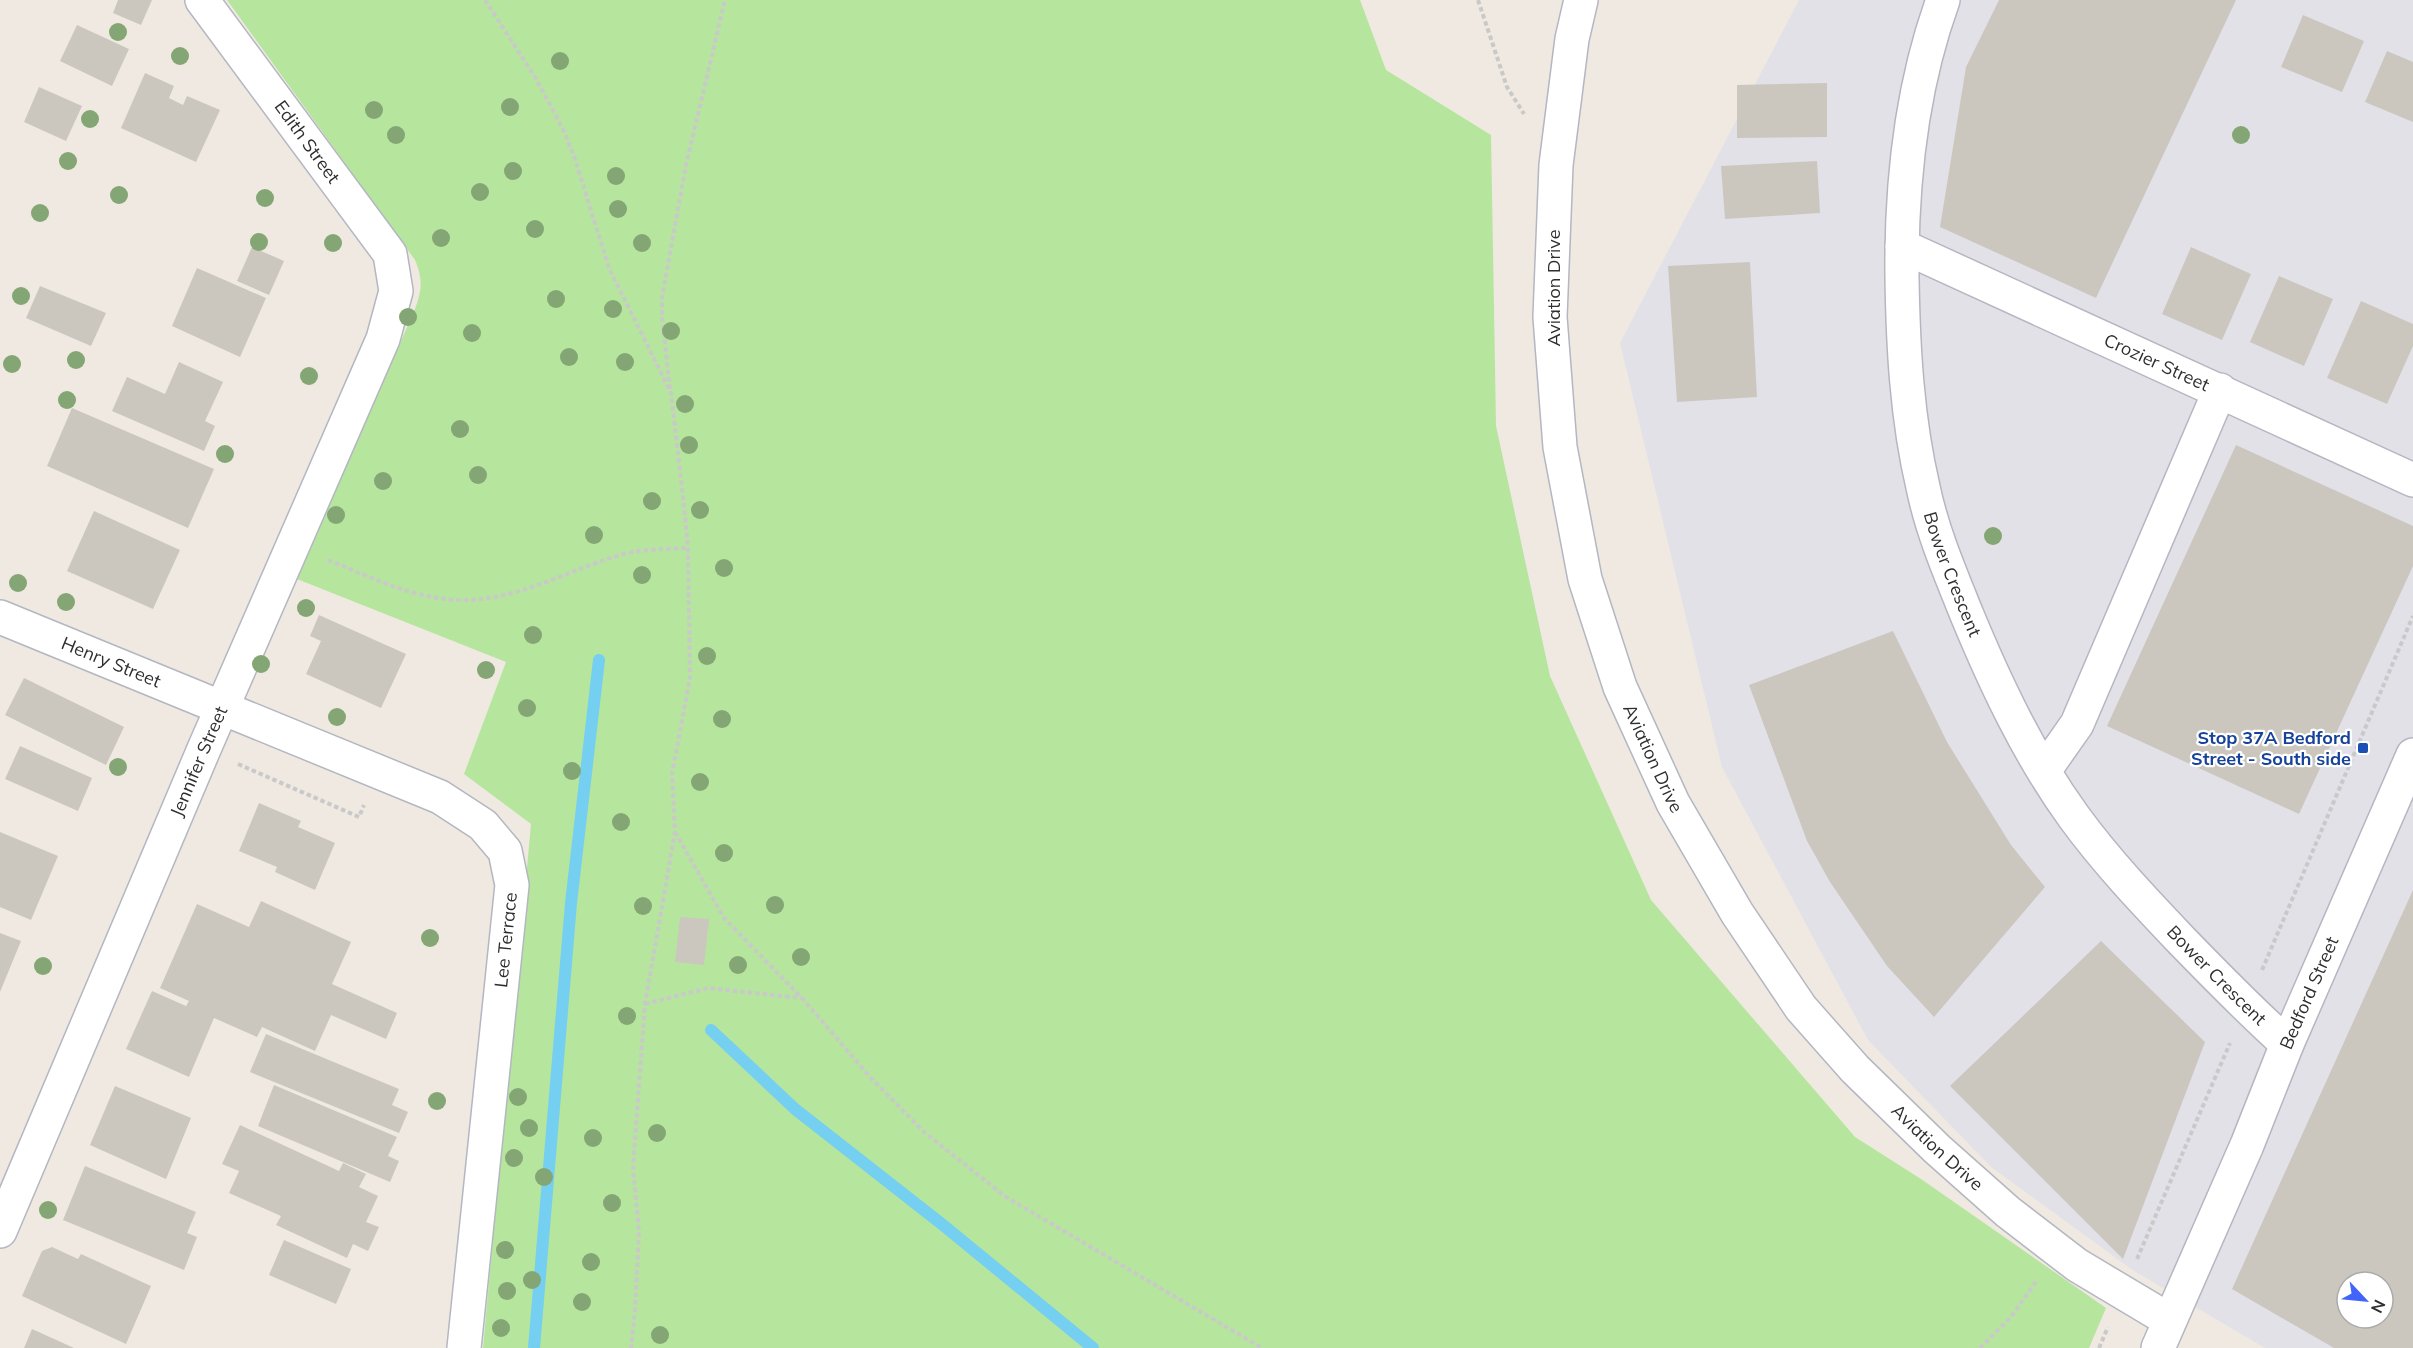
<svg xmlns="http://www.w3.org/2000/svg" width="2413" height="1348" font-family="Mulish,sans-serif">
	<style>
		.industrial { fill: #e3e1e8; fill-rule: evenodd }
		.green { fill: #b6e59e }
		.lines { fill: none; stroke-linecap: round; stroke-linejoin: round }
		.stream { stroke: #75cff0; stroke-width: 12 }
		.building { fill: #cbc7bf; fill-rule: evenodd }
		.minor-casing { stroke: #b4b7c1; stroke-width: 36 }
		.path { stroke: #c9c9c9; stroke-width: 4; stroke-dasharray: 4.5 3; stroke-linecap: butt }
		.minor { stroke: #fff; stroke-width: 33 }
		.tree { fill: #84a574 }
		.transit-dot { fill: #1a4fb4; stroke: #fff; stroke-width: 2 }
		.labels { text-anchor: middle; stroke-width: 4.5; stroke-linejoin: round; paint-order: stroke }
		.street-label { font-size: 18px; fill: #2e2e2e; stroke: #fff }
		.transit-label { font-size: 18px; font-weight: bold; fill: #164399; stroke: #fff; text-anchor: end }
	</style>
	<rect width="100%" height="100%" fill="#efe9e1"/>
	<path class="industrial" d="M1799,0H2413V1348H2265L2131,1269L1991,1167L1868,1040L1722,767L1620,343ZM2347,1282H2383V1318H2347Z"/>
	<path class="green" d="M227,0H1360L1386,70L1491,135L1496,426L1550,676L1651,900L1855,1137L1921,1179L2106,1308L2089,1348H483L531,824L464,774L506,662L297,579L415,309C422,290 423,279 415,260Z"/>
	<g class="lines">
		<path class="stream" d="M711,1030L795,1109L943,1225L1093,1348
			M534,1348L571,903L599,660"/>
	</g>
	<path class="building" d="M118,0H152L141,25L113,13Z
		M1999,0H2236L2096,298L1940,227L1966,67Z
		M2303,15L2364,41L2342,92L2281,67Z
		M77,25L129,49L112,86L60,61Z
		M2387,51L2413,62V122L2365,102Z
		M145,73L174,86L169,98L183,105L187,96L220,110L196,162L121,128Z
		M1827,83V137L1737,138V85Z
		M39,87L82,106L66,141L24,122Z
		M1817,161L1820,213L1725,219L1721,166Z
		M252,247L284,261L269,295L237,281Z
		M2191,247L2251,274L2222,340L2162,314Z
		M1750,262L1757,397L1677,402L1668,266Z
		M197,268L266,298L240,357L172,326Z
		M2279,276L2333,299L2304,366L2250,342Z
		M40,286L106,313L91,346L26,318Z
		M2361,301L2413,324V346L2387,404L2327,378Z
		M179,362L223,382L205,421L215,426L204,451L112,411L127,377L165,394Z
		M72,408L214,469L188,528L47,466Z
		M2236,445L2413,526V566L2299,814L2107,726Z
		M94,511L180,550L153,609L67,571Z
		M319,615L406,654L381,708L306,674L321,641L310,636Z
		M1893,631L1947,742L2011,845L2045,887L1934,1017L1887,966L1830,882L1807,841L1749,685Z
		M24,678L124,727L106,765L5,715Z
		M20,746L92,778L78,811L5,779Z
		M259,803L301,821L298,827L335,843L315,890L275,872L277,867L239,851Z
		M0,832L58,856L31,920L0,907Z
		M2413,890V1348H2334L2232,1289ZM2347,1282H2383V1318H2347Z
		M261,901L351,942L332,984L397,1013L386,1039L331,1015L315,1051L262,1027L257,1037L214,1018L189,1077L126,1049L152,991L186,1006L189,1001L160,988L197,904L249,927Z
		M680,917L709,919L704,965L675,962Z
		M0,933L21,941L0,992Z
		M2101,941L2205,1042L2123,1259L1950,1086Z
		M266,1034L399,1089L392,1105L408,1112L399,1133L250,1072Z
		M274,1085L397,1137L388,1156L399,1161L390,1182L258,1126Z
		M115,1086L191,1118L166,1179L90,1145Z
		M240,1125L339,1171L343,1163L366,1174L359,1187L378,1196L366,1222L379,1227L368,1251L353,1244L347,1258L276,1225L281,1216L229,1193L239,1171L222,1164Z
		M85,1166L196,1212L187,1233L197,1237L184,1270L63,1220Z
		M284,1240L351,1269L336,1304L269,1275Z
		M52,1247L78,1259L81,1254L151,1286L126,1344L22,1296L42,1251Z
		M32,1329L74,1348H24Z"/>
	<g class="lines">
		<defs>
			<g id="minor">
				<path id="s1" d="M1581,0L1572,39L1556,165L1550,317L1560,447L1585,579L1620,687L1673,803L1737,913L1801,1008L1855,1069L1937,1149L2008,1212L2077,1265L2169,1320"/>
				<path id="s2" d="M1943,0C1911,88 1901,184 1902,277C1903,347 1907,419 1923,487C1932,531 1950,573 1967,615C1996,685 2029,755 2074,817C2106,861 2144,901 2182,941C2216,976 2250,1011 2287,1044"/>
				<path id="s3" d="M1902,246L2413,480"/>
				<path id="s4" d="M0,617L440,797L483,825L505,851L512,885L464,1348"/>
				<path d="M2044,771L2077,724L2220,390"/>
				<path id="s5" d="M0,1231L204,749L383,339L396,291L390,254L202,0"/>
				<path id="s6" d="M2158,1348L2247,1145L2287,1044L2413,755"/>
			</g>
		</defs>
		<use href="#minor" class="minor-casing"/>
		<path class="path" d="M485,0L535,77L563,129L575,159L609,268L671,393L684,505L688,548L690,678L672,774L675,832L645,1004L633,1167L639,1232L635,1311L631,1348
			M1478,0L1507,87L1524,114
			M670,389L662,316V298L686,165L725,0
			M328,560C370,577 412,598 458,600C517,602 569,569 624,554C644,549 667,549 688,548
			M238,764L359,817L364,805
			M675,832L724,918L803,999L870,1077L925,1133L1006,1197L1262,1348
			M2262,970L2413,616
			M645,1004L708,988L801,998
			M2137,1259L2230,1043
			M1980,1348L2010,1318L2038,1279
			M2099,1348L2108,1327"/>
		<use href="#minor" class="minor"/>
	</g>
	<g class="tree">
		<circle cx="118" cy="32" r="9"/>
		<circle cx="180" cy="56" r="9"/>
		<circle cx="560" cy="61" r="9"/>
		<circle cx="510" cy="107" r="9"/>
		<circle cx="374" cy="110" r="9"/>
		<circle cx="90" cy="119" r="9"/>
		<circle cx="396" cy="135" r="9"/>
		<circle cx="2241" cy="135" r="9"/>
		<circle cx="68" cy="161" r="9"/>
		<circle cx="513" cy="171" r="9"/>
		<circle cx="616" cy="176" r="9"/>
		<circle cx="480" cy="192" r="9"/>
		<circle cx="119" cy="195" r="9"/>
		<circle cx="265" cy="198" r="9"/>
		<circle cx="618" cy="209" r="9"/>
		<circle cx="40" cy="213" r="9"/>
		<circle cx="535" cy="229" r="9"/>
		<circle cx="441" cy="238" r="9"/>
		<circle cx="259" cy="242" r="9"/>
		<circle cx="333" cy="243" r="9"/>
		<circle cx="642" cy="243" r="9"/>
		<circle cx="21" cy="296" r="9"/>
		<circle cx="556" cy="299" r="9"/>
		<circle cx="613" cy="309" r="9"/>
		<circle cx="408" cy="317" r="9"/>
		<circle cx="671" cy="331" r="9"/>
		<circle cx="472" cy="333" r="9"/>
		<circle cx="569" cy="357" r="9"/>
		<circle cx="76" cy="360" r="9"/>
		<circle cx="625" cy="362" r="9"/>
		<circle cx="12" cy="364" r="9"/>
		<circle cx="309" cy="376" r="9"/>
		<circle cx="67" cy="400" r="9"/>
		<circle cx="685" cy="404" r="9"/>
		<circle cx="460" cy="429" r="9"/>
		<circle cx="689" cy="445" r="9"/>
		<circle cx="225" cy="454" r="9"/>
		<circle cx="478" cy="475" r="9"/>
		<circle cx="383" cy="481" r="9"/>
		<circle cx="652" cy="501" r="9"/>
		<circle cx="700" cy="510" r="9"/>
		<circle cx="336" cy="515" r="9"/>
		<circle cx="594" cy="535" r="9"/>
		<circle cx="1993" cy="536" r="9"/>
		<circle cx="724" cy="568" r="9"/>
		<circle cx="642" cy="575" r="9"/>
		<circle cx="18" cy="583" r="9"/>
		<circle cx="66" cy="602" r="9"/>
		<circle cx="306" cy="608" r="9"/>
		<circle cx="533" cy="635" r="9"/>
		<circle cx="707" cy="656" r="9"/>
		<circle cx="261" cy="664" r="9"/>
		<circle cx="486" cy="670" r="9"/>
		<circle cx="527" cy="708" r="9"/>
		<circle cx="337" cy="717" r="9"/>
		<circle cx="722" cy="719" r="9"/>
		<circle cx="118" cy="767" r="9"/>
		<circle cx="572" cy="771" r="9"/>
		<circle cx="700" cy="782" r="9"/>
		<circle cx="621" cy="822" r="9"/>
		<circle cx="724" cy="853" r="9"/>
		<circle cx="775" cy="905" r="9"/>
		<circle cx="643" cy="906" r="9"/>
		<circle cx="430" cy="938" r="9"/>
		<circle cx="801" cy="957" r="9"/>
		<circle cx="738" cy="965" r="9"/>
		<circle cx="43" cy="966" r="9"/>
		<circle cx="627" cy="1016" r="9"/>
		<circle cx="518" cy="1097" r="9"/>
		<circle cx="437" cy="1101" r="9"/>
		<circle cx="529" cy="1128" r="9"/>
		<circle cx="657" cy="1133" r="9"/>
		<circle cx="593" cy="1138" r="9"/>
		<circle cx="514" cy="1158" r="9"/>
		<circle cx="544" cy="1177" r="9"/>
		<circle cx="612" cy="1203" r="9"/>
		<circle cx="48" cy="1210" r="9"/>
		<circle cx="505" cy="1250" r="9"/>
		<circle cx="591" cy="1262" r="9"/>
		<circle cx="532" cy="1280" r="9"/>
		<circle cx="507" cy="1291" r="9"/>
		<circle cx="582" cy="1302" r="9"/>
		<circle cx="501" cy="1328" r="9"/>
		<circle cx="660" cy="1335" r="9"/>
	</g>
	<rect class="transit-dot" x="2357" y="742" width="12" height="12" rx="3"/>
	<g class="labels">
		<g class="street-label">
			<text transform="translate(307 142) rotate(54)" y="6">Edith Street</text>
			<text transform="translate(1554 288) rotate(-90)" y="6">Aviation Drive</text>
			<text dy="6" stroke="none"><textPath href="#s3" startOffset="280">Crozier Street</textPath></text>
			<text dy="6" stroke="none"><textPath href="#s2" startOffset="585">Bower Crescent</textPath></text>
			<text dy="6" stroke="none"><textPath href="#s4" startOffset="120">Henry Street</textPath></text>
			<text dy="6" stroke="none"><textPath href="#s1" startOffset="776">Aviation Drive</textPath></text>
			<text dy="6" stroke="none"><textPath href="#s5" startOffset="510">Jennifer Street</textPath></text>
			<text transform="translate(506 940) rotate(-84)" y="6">Lee Terrace</text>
			<text dy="6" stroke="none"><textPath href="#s2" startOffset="1071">Bower Crescent</textPath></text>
			<text dy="6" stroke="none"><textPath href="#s6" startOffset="386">Bedford Street</textPath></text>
			<text dy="6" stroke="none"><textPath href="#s1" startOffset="1262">Aviation Drive</textPath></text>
		</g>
		<g class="transit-label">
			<text x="2351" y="744">Stop 37A Bedford<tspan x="2351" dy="21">Street - South side</tspan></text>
		</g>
	</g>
	<g transform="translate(2365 1300) rotate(116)"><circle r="28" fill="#ffffff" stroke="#ababab" stroke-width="1.5"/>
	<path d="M0-4.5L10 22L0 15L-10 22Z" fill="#4264fb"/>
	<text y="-9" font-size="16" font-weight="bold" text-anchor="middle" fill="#2e2e2e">N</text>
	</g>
</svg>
